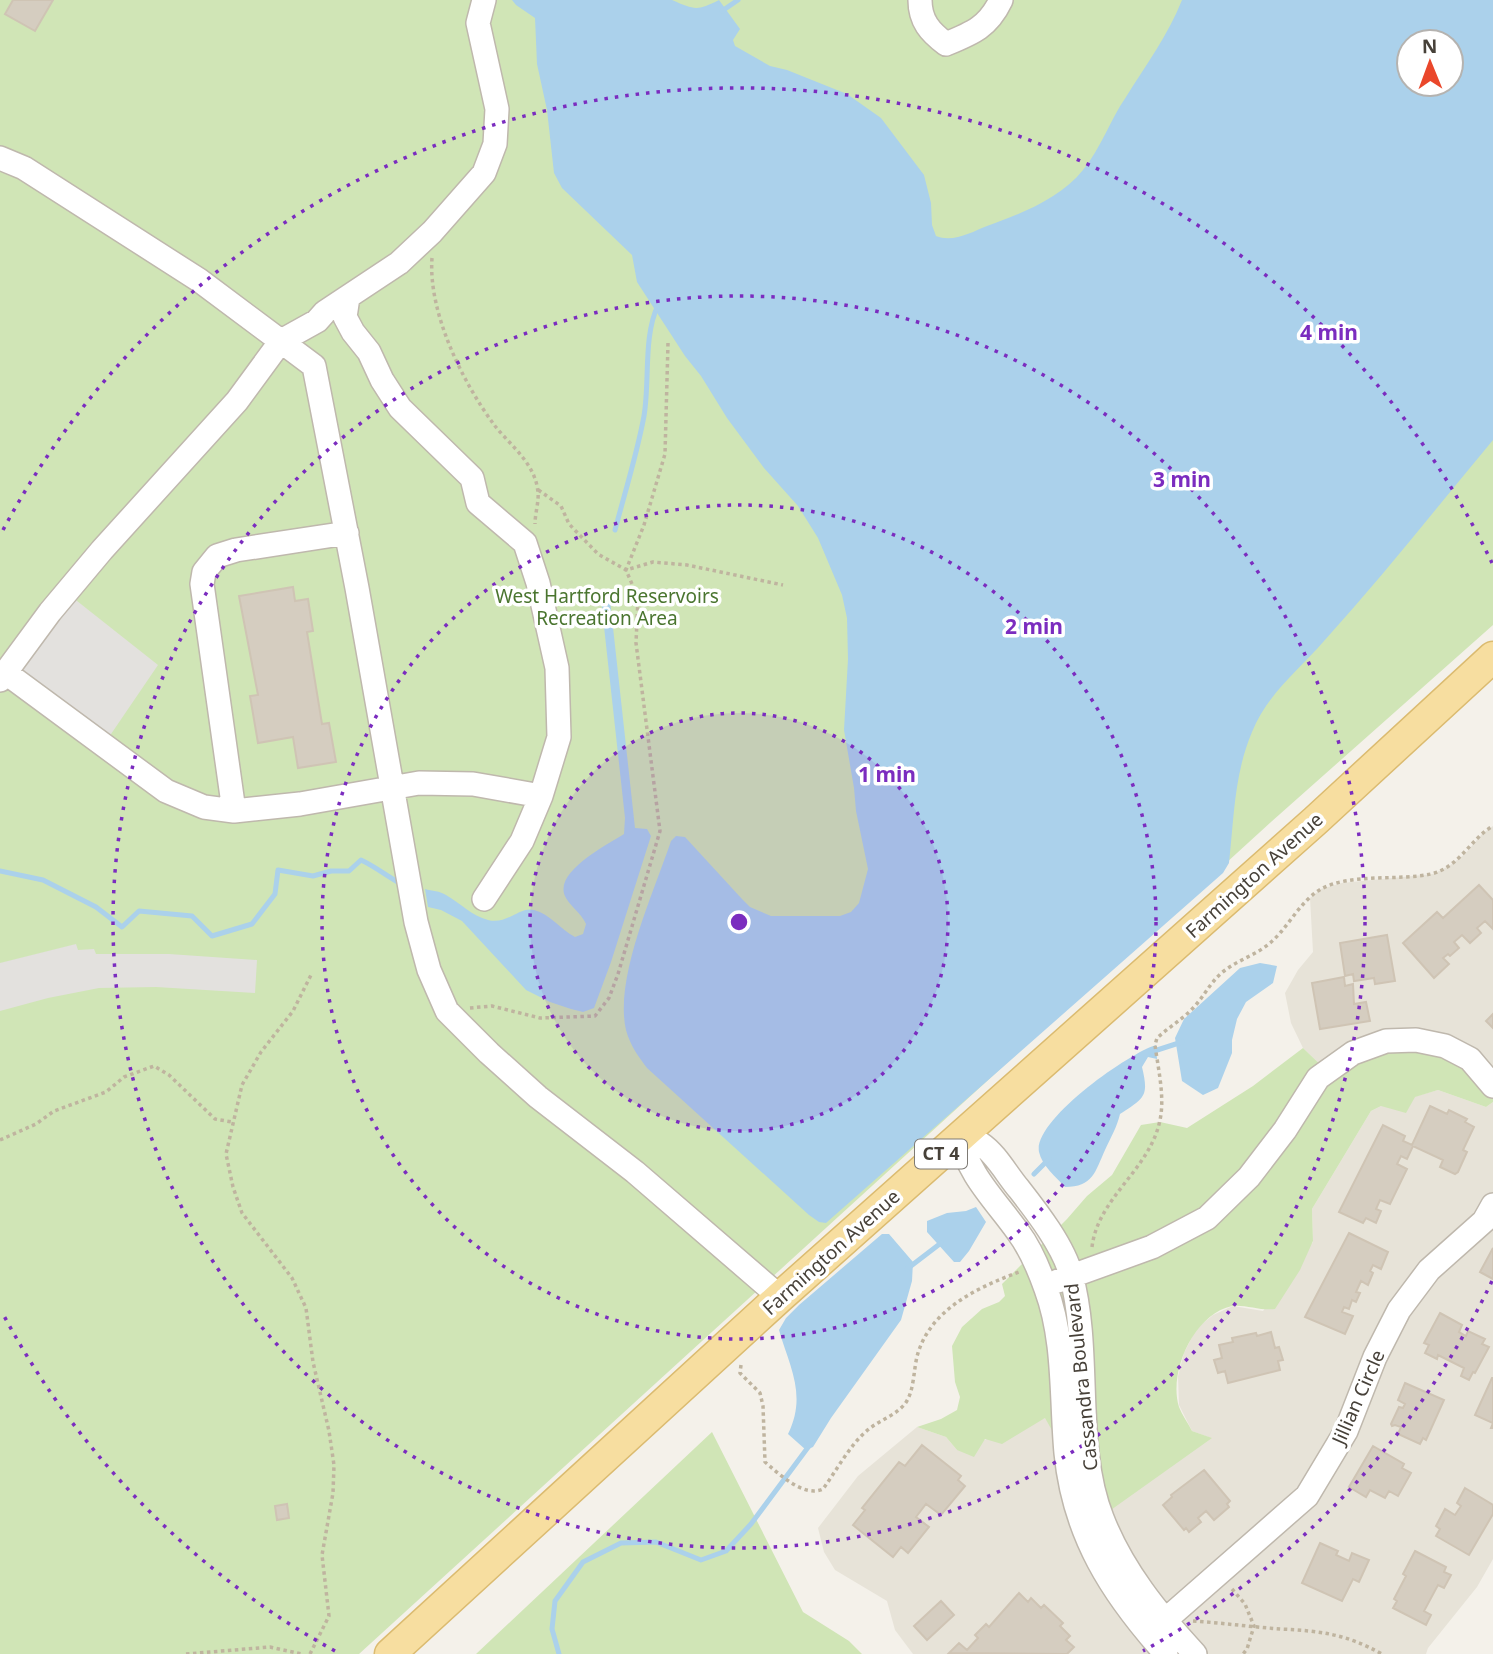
<svg xmlns="http://www.w3.org/2000/svg" width="1493" height="1654" font-family="'Noto Sans',sans-serif">
	<style>
		.residential { fill: #e7e3d8 }
		.green { fill: #d0e5b6; fill-rule: evenodd }
		.parking { fill: #e3e1de }
		.water { fill: #abd1eb; fill-rule: evenodd }
		.lines { fill: none; stroke-linecap: round; stroke-linejoin: round }
		.stream { stroke: #abd1eb; stroke-width: 5 }
		.building { fill: #d5cdc0; stroke: #cfc4b4; stroke-width: 2 }
		.minor-casing { stroke: #bfb8ad; stroke-width: 26 }
		.major-casing { stroke: #dbbb70; stroke-width: 33 }
		.path { stroke: #bfb49f; stroke-width: 3.5; stroke-dasharray: 3.5 3.5; stroke-linecap: butt }
		.minor { stroke: #fff; stroke-width: 23 }
		.major { stroke: #f7dea0; stroke-width: 30 }
		.ring { fill: none; stroke: #7b2cbf; stroke-width: 3.5; stroke-dasharray: 3.5 7 }
		.labels { text-anchor: middle; stroke-width: 7; stroke-linejoin: round; paint-order: stroke }
		.shield { fill: #fff; stroke: #7e7a74; stroke-width: 2 }
		.shield-label { font-size: 18px; font-weight: bold; fill: #474139 }
		.park-label { font-size: 19px; fill: #4a752f; stroke: #fff }
		.street-label { font-size: 19px; fill: #474139; stroke: #fff }
		.centre { fill: #7b2cbf; stroke: #fff; stroke-width: 3.5 }
		.ring-label { font-size: 21px; text-anchor: middle; font-weight: bold; fill: #7b2cbf; stroke: #fff; stroke-width: 7; stroke-linejoin: round; paint-order: stroke }
	</style>
	<rect width="100%" height="100%" fill="#f4f1ea"/>
	<path class="residential" d="M1493,826V1086L1327,1071L1303,1048L1291,1023L1285,993L1298,970L1313,952L1310,898L1321,889L1342,883L1433,874L1449,866L1465,854L1482,834Z
		M1438,1090L1486,1107L1493,1102V1559L1477,1587L1428,1648L1426,1654H913L895,1630L887,1601L835,1570L824,1552L818,1528L858,1476L917,1427L946,1437L957,1450L1045,1418L1211,1438L1192,1431L1179,1405L1178,1376L1184,1353L1196,1329L1213,1315L1233,1306L1263,1311L1313,1242L1312,1209L1371,1111L1381,1106Z"/>
	<path class="green" d="M0,0H1493V625L1271,822L359,1654H0ZM1409,42H1451V84H1409Z
		M1445,1046L1493,1086V1102L1486,1107L1438,1090L1415,1097L1406,1113L1381,1106L1371,1111L1312,1209L1313,1241L1300,1270L1275,1309C1261,1311 1244,1304 1232,1306C1194,1314 1168,1372 1179,1407C1182,1415 1188,1423 1192,1431L1212,1438L1101,1517L1045,1418L1002,1444L985,1439L974,1457L957,1450L946,1437L917,1427L941,1419L957,1410L960,1397L955,1382L952,1346L962,1327L982,1309L999,1302L1005,1296L1002,1284L1067,1219L1087,1196L1112,1175L1141,1125L1160,1122L1187,1128L1253,1086L1303,1048L1327,1071L1353,1053Z
		M712,1432L803,1612L849,1641L862,1654H476Z"/>
	<path class="parking" d="M72,597L158,665L109,737L16,669Z
		M76,944L78,950L94,949L96,954H169L257,960L255,993L156,987L99,988L48,998L0,1011V963Z"/>
	<path class="water" d="M512,0H672C695,10 697,11 719,0L740,29L733,40L735,46L770,66L787,70L847,94L881,118L924,175L931,203L932,225L936,236C953,243 972,232 987,226C1020,214 1060,199 1083,170C1101,148 1110,120 1126,97C1146,65 1168,35 1182,0H1493V440C1437,507 1383,576 1324,641C1298,671 1268,693 1252,732C1234,774 1234,819 1229,863L1223,873L826,1223L819,1222L809,1215L647,1068C638,1056 630,1045 626,1030C614,978 654,892 671,841L676,836L685,837L742,899L750,907L771,916H840L851,912L859,903L868,869L856,811L854,788L844,730L848,659L847,618L842,595L818,538L798,506L764,468L727,418L701,376L685,356L637,282L632,255L562,188L554,173L547,110L537,64L535,18L516,5ZM1409,42H1451V84H1409Z
		M600,590L609,591L635,828L647,829L651,836L611,962L594,1008L583,1012L571,1009L550,1002L526,990L462,921L441,910L428,907L425,889C432,891 440,891 446,895C460,903 472,916 488,920C507,925 520,906 534,910C550,914 560,929 575,937L583,934L586,924C581,913 571,907 566,898C551,873 607,845 624,834L625,818Z
		M1260,963L1277,966L1273,983L1246,1002L1237,1019L1232,1040V1053L1218,1088L1203,1095L1182,1081L1175,1038L1184,1019L1240,968Z
		M1156,1045L1157,1059L1148,1057L1142,1067C1149,1096 1145,1098 1120,1114C1117,1127 1111,1137 1105,1150C1095,1172 1093,1187 1065,1187C1056,1177 1042,1166 1039,1152C1033,1120 1129,1053 1156,1045Z
		M976,1207L986,1222L969,1251L960,1262H954L927,1232V1221L947,1213L966,1211Z
		M882,1234H889L913,1262L912,1281L901,1320L831,1418L813,1447L806,1450L788,1434C807,1395 790,1368 779,1330L786,1318L799,1305Z"/>
	<g class="lines">
		<path class="stream" d="M722,11L738,0
			M615,530C625,492 637,454 644,416C650,380 643,337 658,305
			M0,871L43,880L96,907L122,927L139,911L192,916L212,936L252,924L275,894L278,870L313,876L331,871H349L361,860C376,867 388,877 403,885
			M1151,1052L1182,1042
			M1034,1174L1049,1159
			M907,1269L941,1243
			M559,1654L552,1629L555,1601L583,1562L621,1543L656,1542L701,1560L726,1551L751,1524L809,1446"/>
	</g>
	<path class="building" d="M13,0H53L35,31L5,14Z
		M293,587L295,601L308,599L313,631L307,632L322,724L329,723L336,762L298,768L293,737L258,743L250,696L258,695L239,596Z
		M1479,885L1493,900V929L1485,921L1477,928L1481,933L1470,943L1462,935L1454,942L1459,948L1450,956L1448,954L1443,958L1449,964L1434,978L1403,943L1437,912L1443,918Z
		M1387,935L1395,981L1375,984L1374,978L1354,981L1353,974L1345,976L1340,943Z
		M1344,977L1345,986L1353,984L1354,1004L1366,1002L1370,1021L1320,1029L1312,983Z
		M1493,1014V1028L1486,1021Z
		M1430,1106L1447,1114L1449,1110L1467,1119L1465,1122L1474,1127L1463,1150L1467,1152L1458,1172L1455,1174L1440,1167L1443,1160L1413,1146L1407,1159L1401,1156L1397,1164L1407,1169L1390,1204L1380,1200L1376,1209L1381,1211L1376,1223L1366,1218L1363,1223L1339,1212L1383,1125L1405,1136L1403,1141L1412,1145Z
		M1349,1233L1388,1252L1381,1269L1373,1265L1370,1271L1373,1273L1368,1285L1361,1281L1356,1292L1360,1293L1356,1302L1352,1300L1349,1309L1344,1307L1342,1312L1353,1316L1345,1334L1305,1317Z
		M1493,1248V1279L1480,1272Z
		M1440,1313L1462,1325L1459,1332L1466,1336L1468,1331L1485,1339L1482,1344L1489,1347L1475,1373L1473,1372L1469,1380L1461,1376L1464,1368L1438,1355L1437,1359L1425,1353L1429,1345L1424,1343Z
		M1271,1332L1275,1348L1279,1347L1283,1360L1278,1361L1280,1370L1228,1383L1225,1371L1218,1373L1214,1360L1222,1358L1219,1345L1233,1342L1232,1338L1256,1333L1257,1336Z
		M1492,1378H1493V1428H1491L1493,1423L1475,1415Z
		M1405,1383L1444,1400L1426,1440L1423,1438L1420,1444L1398,1434L1401,1427L1395,1425L1392,1426L1391,1424L1399,1407L1403,1408L1405,1404L1398,1400Z
		M922,1445L961,1476L958,1480L965,1486L941,1515L926,1504L916,1517L929,1527L908,1553L901,1547L893,1557L853,1525L865,1510L862,1508L899,1462L905,1466Z
		M1373,1446L1404,1464L1402,1468L1411,1473L1398,1496L1389,1491L1385,1498L1370,1490L1366,1497L1349,1487Z
		M1204,1470L1230,1501L1227,1504L1229,1507L1214,1520L1206,1511L1198,1518L1201,1522L1189,1532L1186,1528L1184,1530L1163,1505L1172,1497L1171,1495Z
		M1465,1488L1493,1505V1514L1469,1555L1436,1536L1440,1529L1436,1526L1445,1509L1455,1515L1461,1506L1457,1503Z
		M287,1504L289,1518L277,1520L275,1506Z
		M1320,1543L1338,1551L1336,1555L1349,1561L1352,1553L1369,1560L1359,1582L1353,1579L1342,1601L1302,1583Z
		M1415,1551L1446,1567L1444,1572L1451,1575L1444,1588L1438,1585L1424,1611L1431,1615L1426,1625L1393,1608L1397,1601L1394,1599L1406,1576L1403,1574Z
		M1019,1593L1028,1602L1031,1598L1041,1608L1044,1605L1063,1623L1060,1626L1070,1636L1066,1640L1074,1647L1067,1654L949,1653L959,1643L967,1650L978,1638L975,1635L986,1624L989,1627Z
		M941,1601L954,1615L927,1640L914,1626Z"/>
	<g class="lines">
		<defs>
			<path id="minor" d="M920,0C920,21 930,32 946,44C973,33 988,27 1001,0
				M0,158L24,168L199,280L314,366L357,588L416,922L429,970L447,1011L489,1053L538,1097L635,1172L780,1297
				M348,297L345,317L353,332L369,352L382,380L400,408L472,478L478,503L525,543L538,583L557,668L559,737L541,796L522,841L484,899
				M6,673L166,791L204,807L234,811L202,584L204,572L217,556L236,550L347,533
				M0,680L50,612L102,550L237,401L281,341L317,321L325,312L399,263L432,232L484,173L495,144L497,109L478,23L484,0
				M234,811L300,804L419,783L473,784L541,796
				M1058,1281L1152,1247L1207,1218L1249,1177L1285,1130L1318,1078L1353,1053L1386,1041L1416,1040L1445,1046L1470,1059L1493,1086
				M1154,1630L1307,1496L1346,1431L1375,1357L1399,1310L1429,1270L1484,1221L1493,1205
				M1166,1654C1112,1594 1074,1535 1066,1453C1061,1398 1065,1340 1046,1289C1039,1269 1030,1248 1018,1232C997,1202 966,1173 961,1137C967,1139 975,1141 981,1144C996,1154 1007,1175 1019,1189C1037,1212 1064,1247 1071,1275C1092,1352 1073,1445 1102,1518C1122,1570 1158,1614 1195,1654"/>
			<path id="major" d="M390,1654L780,1297L1315,821L1493,657"/>
		</defs>
		<use href="#minor" class="minor-casing"/>
		<use href="#major" class="major-casing"/>
		<path class="path" d="M432,258C428,313 463,383 495,426C511,446 536,464 538,493C539,501 535,514 535,524
			M668,343L665,454L644,525L626,570L653,562L687,565L783,585
			M470,1008L492,1006L540,1018L595,1016L609,998L618,974L660,831L636,643L638,598L626,570L598,554L569,524L561,506L537,489
			M0,1140L36,1124L54,1111L106,1092L124,1077L154,1066L169,1075L215,1119L232,1122
			M1092,1247C1098,1197 1150,1170 1160,1120C1165,1097 1158,1068 1155,1045L1157,1038C1169,1027 1183,1019 1194,1007C1205,995 1211,981 1224,971C1238,960 1256,955 1270,943C1288,928 1300,901 1321,889C1350,873 1398,881 1431,874C1460,867 1470,839 1493,826
			M741,1365L740,1373L760,1393L763,1406L765,1462C779,1474 804,1498 823,1489C837,1470 850,1444 869,1429C880,1420 894,1416 904,1405C915,1392 913,1369 918,1353C932,1308 979,1287 1019,1272
			M1232,1589L1245,1604L1254,1626L1247,1649L1243,1654
			M1193,1621C1223,1623 1252,1627 1281,1629C1321,1631 1346,1634 1382,1654
			M186,1654L270,1647L302,1654
			M310,1654L329,1616L322,1555L333,1493L334,1465L329,1431L313,1362L306,1308L292,1278L242,1213L233,1187L226,1154L242,1085L261,1052L293,1011L311,975"/>
		<use href="#minor" class="minor"/>
		<use href="#major" class="major"/>
	</g>
	<circle cx="739" cy="922" r="209" fill="#7b2cbf" fill-opacity=".12"/>
	<g class="ring">
		<circle cx="739" cy="922" r="209"/>
		<circle cx="739" cy="922" r="417"/>
		<circle cx="739" cy="922" r="626"/>
		<path d="M1492 1281A834 834 0 0 1 1143 1651M335 1651A834 834 0 0 1 3 1314M3 530A834 834 0 0 1 1492 563"/>
	</g>
	<g class="labels">
		<rect class="shield" x="915" y="1139.5" width="52" height="29" rx="5"/>
		<g class="shield-label">
			<text x="941" y="1160">CT 4</text>
		</g>
		<g class="park-label">
			<text x="607" y="603">West Hartford Reservoirs<tspan x="607" dy="22">Recreation Area</tspan></text>
		</g>
		<g class="street-label">
			<text transform="translate(1254 875) rotate(-42)" y="7">Farmington Avenue</text>
			<text transform="translate(831 1252) rotate(-42)" y="7">Farmington Avenue</text>
			<text transform="translate(1081 1377) rotate(-96)" y="7">Cassandra Boulevard</text>
			<text transform="translate(1358 1397) rotate(-66)" y="7">Jillian Circle</text>
		</g>
	</g>
	<circle cx="739" cy="922" r="10" class="centre"/>
	<g class="ring-label">
		<text x="1329" y="340">4 min</text>
		<text x="1182" y="487">3 min</text>
		<text x="1034" y="634">2 min</text>
		<text x="887" y="782">1 min</text>
	</g>
	<g transform="translate(1430 63) rotate(359)"><circle r="33" fill="#ffffff" stroke="#b5b3b0" stroke-width="2"/>
	<path d="M0-5L12 26L0 18L-12 26Z" fill="#ea472b"/>
	<text y="-10" font-size="19" font-weight="bold" text-anchor="middle" fill="#474139">N</text>
	</g>
</svg>
